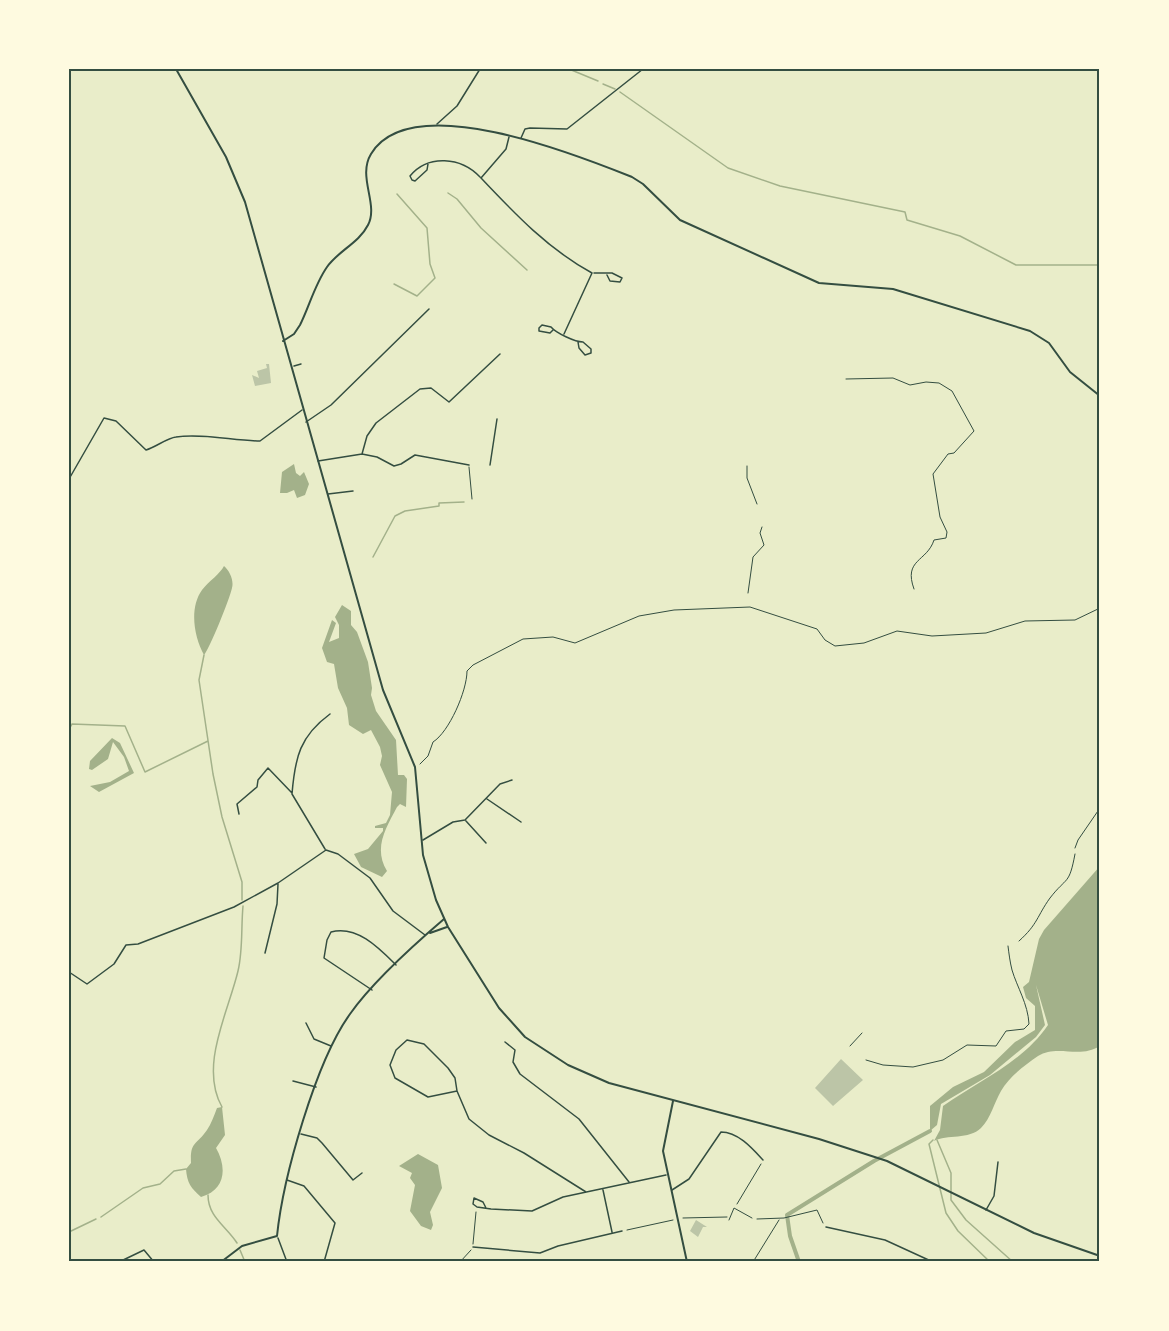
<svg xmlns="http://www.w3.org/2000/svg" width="1169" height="1331" font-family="'Varela Round',sans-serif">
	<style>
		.water { fill: #a3b18a }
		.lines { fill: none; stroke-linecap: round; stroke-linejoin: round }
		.stream { stroke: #a3b18a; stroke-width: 1.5 }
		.canal { stroke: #a3b18a; stroke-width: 4 }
		.building { fill: #bcc5a7 }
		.path { stroke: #344e41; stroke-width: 1 }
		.service { stroke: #344e41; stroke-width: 1 }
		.pedestrian { stroke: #344e41; stroke-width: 1.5 }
		.minor { stroke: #344e41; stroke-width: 1.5 }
		.tertiary { stroke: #344e41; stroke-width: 2 }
		.secondary { stroke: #344e41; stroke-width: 2 }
		.neatline { fill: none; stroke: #344e41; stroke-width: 2 }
	</style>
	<rect width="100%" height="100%" fill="#e9edc9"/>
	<path class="water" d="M294,464L296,473L300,476L304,472L309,484L305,495L297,498L294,490L287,493H280L282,472Z
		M224,566C230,571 234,581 232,588C230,598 209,650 204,655C194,637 189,608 202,590C209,581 220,574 224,566Z
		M342,605L351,611V625L357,632L368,662L372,688L371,695L376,711L396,740L398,775H404L407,779L406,807L400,804L397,807C386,828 373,848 387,871L382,877L361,867L354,854L368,849L383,831V828H375V826L386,823L390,815L392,792L380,765L382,756L380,747L371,730L363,734L349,725L347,708L338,688L334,664L327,662L322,648L332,620L336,623L329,642L339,638V625L335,617Z
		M112,738L120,743L134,773L99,792L90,786L110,782L129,771L124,757L113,742L108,759L92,770L89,769L90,761Z
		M1100,866V1046C1080,1059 1057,1044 1038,1056C1025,1065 1009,1077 1001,1091C994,1103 991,1118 981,1128C969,1140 947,1134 934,1141L940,1130L943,1106C979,1081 1023,1062 1048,1025L1036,985L1045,1025L1036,1037L990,1075L941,1104L937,1125L930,1131V1106L953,1087L984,1072L1015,1042L1035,1030V1006L1026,998L1023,987L1029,982L1039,939L1044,930Z
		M222,1107L225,1135L216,1148C227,1167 226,1190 201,1197C191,1188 187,1183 186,1169L191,1163C190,1141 196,1146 207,1130C211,1124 214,1116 217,1108Z
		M418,1154L438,1165L442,1188L430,1212L433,1225L431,1230L421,1226L410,1211L415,1185L410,1178L412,1173L399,1166Z"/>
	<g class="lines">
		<path class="stream" d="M569,69L598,81
			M603,84L615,89
			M620,92L728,168L780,186L905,212L907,220L960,236L1016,265H1100
			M448,193L457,199L481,228L527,270
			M394,284L417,296L435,278L430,264L427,228L397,194
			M373,557L395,516L405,511L439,506V503L464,502
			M204,655L199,680L213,774L222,817L242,882V900
			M69,729L72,724L125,726L145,772L208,741
			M222,1107C199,1066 228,1013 238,971C243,951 241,927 243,906
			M933,1140L929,1144L946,1213L958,1231L990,1262
			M937,1140L951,1173V1200L966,1220L1013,1262
			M208,1195C208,1217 226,1226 237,1243
			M101,1217L143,1188L160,1184L174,1171L186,1169
			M69,1232L96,1219
			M240,1250L245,1262"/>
		<path class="canal" d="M799,1262L790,1236L787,1215L874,1161L930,1131"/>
	</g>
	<path class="building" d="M266,364H269L271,383L255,386L252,375L259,378L257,371L267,368Z
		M841,1059L863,1080L833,1106L815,1088Z
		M696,1220L707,1227H703L698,1237L690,1231Z"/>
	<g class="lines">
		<path class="path" d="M846,379L893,378L910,385L926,382L939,383L952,391L974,431L954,453L948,454L933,474L940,517L947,532L946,538L934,540C927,562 903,559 914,589
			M747,466V478L757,504
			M748,593L753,557L764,545L760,533L762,527
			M420,764L428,756L433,742C449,732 467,691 467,671L473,665L523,639L553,637L575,643L639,616L674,610L750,607L817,629L825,640L835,646L864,643L897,631L932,636L986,633L1025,621L1075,620L1100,608
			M1075,848L1078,840L1100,808
			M1019,941C1038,924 1037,916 1050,898C1067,876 1069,886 1075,854
			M850,1046L862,1033
			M866,1060L883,1065L913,1067L943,1060L967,1045L996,1046L1006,1031L1024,1029L1029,1024C1028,1004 1017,987 1012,970C1010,962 1009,954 1008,946
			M737,1204L761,1164
			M683,1218L727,1217
			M757,1219L784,1218L817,1210L823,1223
			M627,1230L673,1220
			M473,1244L476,1212
			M460,1262L471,1250
			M753,1262L779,1220"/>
		<path class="service" d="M469,467L472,499
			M729,1220L734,1208L752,1218"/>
		<path class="pedestrian" d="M294,366L301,364"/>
		<path class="minor" d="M437,124L457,106L480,69
			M509,137L506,149L481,178C515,214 548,249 592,273L564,334
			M521,138L525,129L530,128L567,129L643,69
			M428,164L427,170L415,181L412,180L410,176C428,154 461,157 480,177
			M594,273H612L622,278L620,282L610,281L607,275
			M553,330L550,333L539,331V328L542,325L551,327C556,333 575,342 583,342L591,349V353L585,355L579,348L578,342
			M306,422L331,405L429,309
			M362,454L367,436L376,423L420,389L431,388L449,402L500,354
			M318,461L362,454L377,457L394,466L401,464L415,455L469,465
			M490,465L497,419
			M69,479L104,418L116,421L146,450C156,447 167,438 176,437C202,433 235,441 260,441L302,410
			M328,494L353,491
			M487,799L521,822
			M239,814L237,804L257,787L258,780L268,768L292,793
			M466,821L486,843
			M423,840L453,822L465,820L500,784L512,780
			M325,849L292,794C295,757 300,736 330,714
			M265,953L277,904L278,884
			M69,972L87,984L114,964L126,945L138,944L234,907L278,883L326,850L338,854L370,878L393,911L425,935
			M372,990L324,958L327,940L331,932C357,925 379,948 396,965
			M306,1023L314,1039L331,1046
			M505,1042L515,1050L513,1062L520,1074L579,1119L629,1182
			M293,1081L316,1087
			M457,1091L428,1097L395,1078L390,1065L396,1050L407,1040L424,1044L448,1068L455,1078L457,1091L469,1119L489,1135L524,1153L586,1192
			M301,1134L317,1138L322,1143L353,1180L362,1173
			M287,1180L304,1186L335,1223L324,1262
			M603,1190L612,1232
			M672,1190L689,1179L721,1132C738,1132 752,1148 763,1160
			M486,1208L483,1202L474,1198L473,1204L477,1207L491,1209L532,1211L563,1197L666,1175
			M986,1210L994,1196L998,1162
			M826,1227L885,1240L933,1262
			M278,1238L287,1262
			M473,1247L540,1253L558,1246L622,1231
			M119,1262L144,1250L154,1262"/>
		<path class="tertiary" d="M176,69L226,157L245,202L383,690L415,767L423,855L436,900L448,927L499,1008L525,1037L568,1065L609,1083L819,1139L887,1161L1034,1233L1100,1256
			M283,341L294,334L300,325C309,307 315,284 327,267C338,251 359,243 368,225C379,204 357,177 371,154C411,88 577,155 632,177L643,184L680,220L819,283L893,289L1030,331L1049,343L1070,372L1100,396
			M430,933L447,927
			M221,1262L242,1246L277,1236C283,1177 316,1061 350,1014C371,984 416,943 444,919"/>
		<path class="secondary" d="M673,1101L663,1151L687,1262"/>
	</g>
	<rect width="1169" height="1331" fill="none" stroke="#fefae0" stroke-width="141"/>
	<rect x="70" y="70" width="1028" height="1190" class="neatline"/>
</svg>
